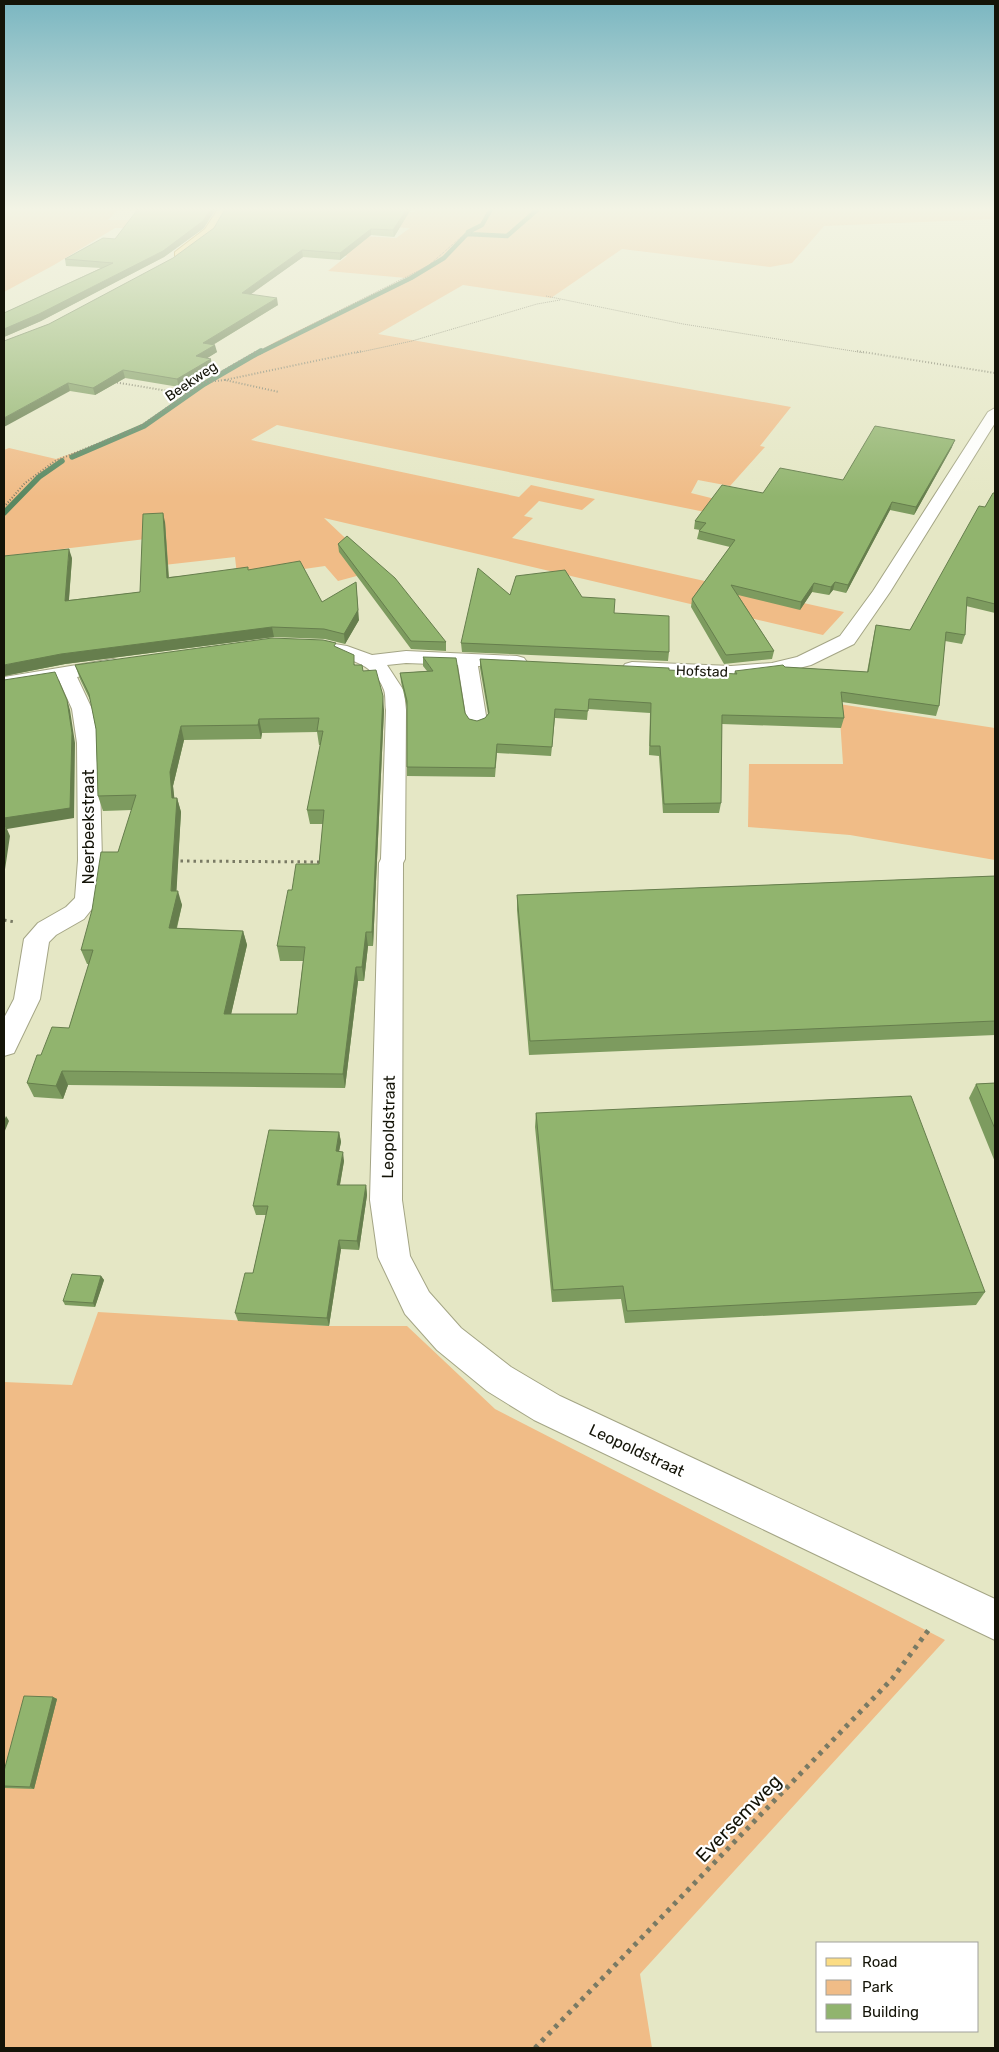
<svg xmlns="http://www.w3.org/2000/svg" width="999" height="2052" font-family="Rubik,sans-serif">
	<style>
		.green { fill: #f0bc87 }
		.lines { fill: none; stroke-linecap: round; stroke-linejoin: round }
		.stream-far1 { stroke: #588861; stroke-width: 4.5 }
		.stream { stroke: #588861; stroke-width: 5.5 }
		.minor-casing { stroke: #a4a585; stroke-width: 2 }
		.major-casing { stroke: #a88623; stroke-width: 2 }
		.path-far3 { stroke: #797a64; stroke-width: 1; stroke-dasharray: 1 1; stroke-linecap: butt }
		.path-far2 { stroke: #797a64; stroke-width: 2; stroke-dasharray: 1 2; stroke-linecap: butt }
		.path-far1 { stroke: #797a64; stroke-width: 3; stroke-dasharray: 2.5 4; stroke-linecap: butt }
		.path { stroke: #797a64; stroke-width: 5; stroke-dasharray: 4 5.5; stroke-linecap: butt }
		.minor { fill: #fff; fill-rule: evenodd }
		.major { fill: #fbdc84; fill-rule: evenodd }
		.wall { fill: #7d9b5f; fill-rule: evenodd }
		.shaded-wall { fill: #667e4d }
		.building { fill: #91b46e; stroke: #667e4d; fill-rule: evenodd }
		.labels { text-anchor: middle; stroke-width: 4.5; stroke-linejoin: round; paint-order: stroke }
		.far-street-label { font-size: 14px; fill: #141408; stroke: #fff }
		.street-label { font-size: 16px; fill: #141408; stroke: #fff }
		.near-street-label { font-size: 19px; fill: #141408; stroke: #fff }
	</style>
	<rect width="100%" height="100%" fill="#e5e7c5"/>
	<path class="green" d="M4,209H119L108,220H169L164,228H115L54,265L4,292Z
		M352,209L415,212L416,209H995V219L824,226L792,263L770,267L622,249L551,298L463,285L378,334L791,407L760,446L765,447L730,486L698,480L691,493L715,499L705,512L277,425L251,440L519,497L531,485L595,499L582,510L539,501L524,516L533,518L512,538L844,612L823,635L324,518L379,570L338,581L325,566L290,571L237,575L235,557L155,566L154,538L4,556V450L9,448L56,459L101,443L146,422L210,379L275,342L406,278L328,271L347,256L205,244L309,233L396,238L410,228L341,224Z
		M839,704L995,728V860L850,835L748,827L749,764H843Z
		M98,1312L329,1326H407L495,1409L945,1640L640,1974L652,2048H4V1382L72,1385Z"/>
	<g class="lines">
		<path class="stream-far1" d="M468,232L482,225L491,209
			M259,353L411,278L444,258L467,234L507,236L538,209"/>
		<path class="stream" d="M72,457L144,426L204,384L261,351
			M4,513L39,477L62,461"/>
		<defs>
			<path id="minor" d="M995,408V423L890,592L854,644L811,665L772,675L731,678L625,672L622,668L625,664L632,662L731,666L772,663L797,657L840,636L873,591L988,412Z
				M310,640L347,646L372,655L406,651L517,656L524,658L527,662L524,666H478L487,722L484,726L477,728L470,726L467,722L458,665L406,663L387,665L404,691L406,710L405,859L403,863L402,1200L410,1256L429,1292L461,1328L511,1367L560,1396L995,1599V1640L534,1420L487,1391L437,1350L405,1314L378,1257L370,1200L379,863L381,859L386,710C385,704 386,696 384,690C372,656 332,657 303,650L300,646L303,642Z
				M113,659L120,661L123,665L120,669L77,677L92,709L99,743L102,860L99,900L84,919L56,935L49,942L40,999L14,1053L4,1056V1018L14,999L24,939L38,923L66,907L75,898L78,860L77,743L72,709L59,680L4,689V677Z"/>
			<path id="major" d="M218,209H228C220,223 193,261 175,256V252L205,229Z"/>
		</defs>
		<use href="#minor" class="minor-casing"/>
		<use href="#major" class="major-casing"/>
		<path class="path-far3" d="M546,296L683,324L865,353
			M255,353L428,266L460,238L481,225L489,209
			M356,353L412,341L537,304L560,300"/>
		<path class="path-far2" d="M857,351L995,373
			M225,380L362,351
			M114,382L186,394
			M206,382L225,380L279,392
			M4,507L25,483L55,461L139,427L212,377L257,351"/>
		<path class="path-far1" d="M174,861L323,862
			M4,920L15,922"/>
		<path class="path" d="M535,2048L892,1679L930,1628"/>
		<use href="#minor" class="minor"/>
		<use href="#major" class="major"/>
	</g>
	<path class="wall" d="M411,209L394,237L371,235L340,260L303,257L250,294L278,305L213,345L217,352L207,358L212,366L179,387L125,378L95,395L70,391L4,341Z
		M204,228L164,257L41,321L4,337V313L101,268L66,266L65,259L115,239Z
		M952,447L914,515L890,510L846,593L833,590L829,595L812,592L800,610L738,595L774,651L772,659L724,664L691,607L692,599L730,547L697,539L699,531L700,530L694,529L695,521L763,493L843,480Z
		M995,493V613L966,606L965,635L962,644L945,641L939,706L936,716L842,702L844,718L841,728L722,724L721,803L719,813H663L659,756L649,755L650,713L588,709L587,720L555,718L551,756L497,753L495,777L407,776V707L401,682L400,673L427,671L423,666V657L469,719L477,721L485,718L488,714L480,668V659L734,674L735,671L785,667L867,672L874,634L876,625L910,630L985,507Z
		M165,522L169,577L248,570L322,602L359,620L345,644L325,639L274,637L65,664L4,676L72,558L69,600L140,592Z
		M338,544L446,642V651L411,649L339,552Z
		M510,595L582,597L614,613L669,652L668,661L462,652L461,643Z
		M337,647L355,665L363,671L384,710L373,946H368L364,981H358L345,1088L68,1085L63,1099L34,1097L27,1083L41,1055L69,1028L89,964H87L81,950L118,852L132,810L103,811L98,796L96,729L91,702L80,679L75,665ZM317,732L319,745H321L307,810L310,824H323L319,864L292,890L277,946L280,961H303L297,1014H231L247,945L243,931L177,928L182,905L176,891L181,812L177,798H174L173,786L184,740L261,739L262,733Z
		M995,876V1035L529,1055L517,910V895Z
		M995,1083V1162L969,1098L976,1084Z
		M536,1113L985,1292L976,1305L625,1323L621,1299L552,1302L535,1127Z
		M339,1132L341,1142L339,1151L344,1161L340,1185H366L367,1195L359,1250L341,1249L329,1326L238,1321L235,1313L253,1273L266,1215H256L253,1206Z
		M101,1276L104,1280L95,1307L65,1305L63,1301Z
		M53,1697L57,1699L34,1789L4,1788V1771Z"/>
	<path class="shaded-wall" d="M211,209H216L204,228L164,257L41,321L4,337V329Z
		M407,209H411L394,237L393,230Z
		M371,229V235L340,260V253Z
		M302,250L303,257L243,300L242,293Z
		M277,298L278,305L204,350L203,343Z
		M215,345L217,352L198,364L196,356Z
		M211,359L212,366L179,387L177,379Z
		M123,370L125,378L95,395L93,388Z
		M68,383L70,391L4,427V418Z
		M955,440L952,447L914,515L916,507Z
		M892,502L890,510L846,593L848,585Z
		M163,513L165,522L169,587L167,578Z
		M69,549L72,558L68,610L65,601Z
		M356,582L359,620L345,644L344,634Z
		M835,582L833,590L829,595L831,587Z
		M814,583L812,592L800,610L801,602Z
		M272,627L274,637L65,664L4,676V665L61,654Z
		M383,696L384,710L373,946L372,932Z
		M67,700L70,710L75,743L74,818L7,829L10,836L4,876V818Z
		M259,719L262,733L261,739L258,725Z
		M181,726L184,740L173,786L176,812L172,798L170,772Z
		M177,798L181,812L176,900L178,891L182,905L173,942L169,928Z
		M243,931L247,945L228,1028L224,1014Z
		M366,932L368,946L364,981L362,967Z
		M356,967L358,981L345,1088L343,1074Z
		M62,1071L68,1085L63,1099L56,1086Z
		M6,1116L9,1121L4,1133V1121Z
		M339,1132L341,1142L337,1161L336,1151Z
		M343,1152L344,1161L338,1195L337,1185Z
		M366,1185L367,1195L359,1250L357,1241Z
		M339,1240L341,1249L329,1326L327,1318Z
		M101,1276L104,1280L95,1307L93,1303Z
		M53,1697L57,1699L34,1789L30,1787Z"/>
	<path class="building" d="M138,209H211L203,221L163,251L39,314L4,329V313L113,263L65,259L103,238L115,239Z
		M225,209H407L393,230L371,229L340,253L302,250L242,293L277,298L203,343L215,345L196,356L211,359L177,379L123,370L93,388L68,383L4,418V341L49,324L173,258L214,228Z
		M875,426L955,440L916,507L892,502L848,585L835,582L831,587L814,583L801,602L731,585L774,651L726,655L692,599L735,540L699,531L706,523L695,521L722,485L763,493L780,468L843,480Z
		M993,493H995V604L967,597L965,635L946,632L939,706L841,692L844,718L722,715L721,803L664,804L660,746H650L651,703L589,699L588,711L555,709L552,747L497,744L495,768L407,767V701L400,673L433,671L423,657L456,658L465,713L469,719L477,721L485,718L489,713L480,659L669,668V670L737,674L735,671L783,665L785,667L868,672L876,625L910,630L979,506L985,507Z
		M163,513L167,578L248,567V570L300,561L322,602L356,582L358,610L344,634L324,629L272,627L61,654L4,665V556L69,549L65,601L140,592L143,514Z
		M347,536L395,578L446,642L411,641L338,544Z
		M478,568L510,595L516,576L565,570L582,597L615,599L614,613L669,616V652L461,643Z
		M272,638L323,640L336,643L334,646L354,655V665H362L363,671L376,670L383,696L372,932H366L362,967H356L343,1074L62,1071L56,1086L27,1083L37,1055H41L52,1027L69,1028L93,950H81L92,910L101,852H118L136,795L98,796L96,729L89,694L75,665ZM319,718L317,731H323L307,810H324L319,864H296L292,890H288L277,946L305,947L297,1014H224L243,931L169,928L178,891H171L177,798H172L170,772L181,726L258,725L259,719Z
		M55,672L67,700L72,733L70,808L4,818V680Z
		M4,827H6L4,842Z
		M995,876V1021L530,1041L517,895Z
		M995,1083V1129L976,1084Z
		M911,1096L985,1292L627,1311L623,1286L553,1290L536,1113Z
		M269,1130L339,1132L336,1151L343,1152L337,1185H366L357,1241L339,1240L327,1318L235,1313L245,1273H253L268,1206H253Z
		M72,1274L101,1276L93,1303L63,1301Z
		M24,1696L53,1697L30,1787L4,1786V1771Z"/>
	<linearGradient id="sky" x2="0" y2="1"><stop stop-color="#7ab6c1"/><stop offset="0.42" stop-color="#f3f4e5"/><stop offset="1" stop-color="#f3f4e5" stop-opacity="0"/></linearGradient>
	<rect width="999" height="497" fill="url(#sky)"/>
	<g class="labels">
		<g class="far-street-label">
			<text transform="translate(191 381) rotate(-34)" y="5">Beekweg</text>
			<text transform="translate(702 671) rotate(2)" y="5">Hofstad</text>
		</g>
		<g class="street-label">
			<text transform="translate(88 827) rotate(-90)" y="6">Neerbeekstraat</text>
			<text transform="translate(388 1127) rotate(-89)" y="6">Leopoldstraat</text>
			<text transform="translate(637 1450) rotate(25)" y="6">Leopoldstraat</text>
		</g>
		<g class="near-street-label">
			<text transform="translate(738 1818) rotate(-46)" y="7">Eversemweg</text>
		</g>
	</g>
	<rect width="999" height="2052" fill="none" stroke="#141408" stroke-width="10"/>
	<rect x="816" y="1942" width="162" height="90" fill="#ffffff" stroke="#a1a19c"/>
	<rect x="826" y="1958" width="25" height="8" fill="#fbdc84" stroke="#a1a19c"/>
	<text x="862" y="1967" font-size="15" fill="#141408">Road</text>
	<rect x="826" y="1980" width="25" height="15" fill="#f0bc87" stroke="#a1a19c"/>
	<text x="862" y="1992" font-size="15" fill="#141408">Park</text>
	<rect x="826" y="2004" width="25" height="15" fill="#91b46e" stroke="#a1a19c"/>
	<text x="862" y="2017" font-size="15" fill="#141408">Building</text>
</svg>
